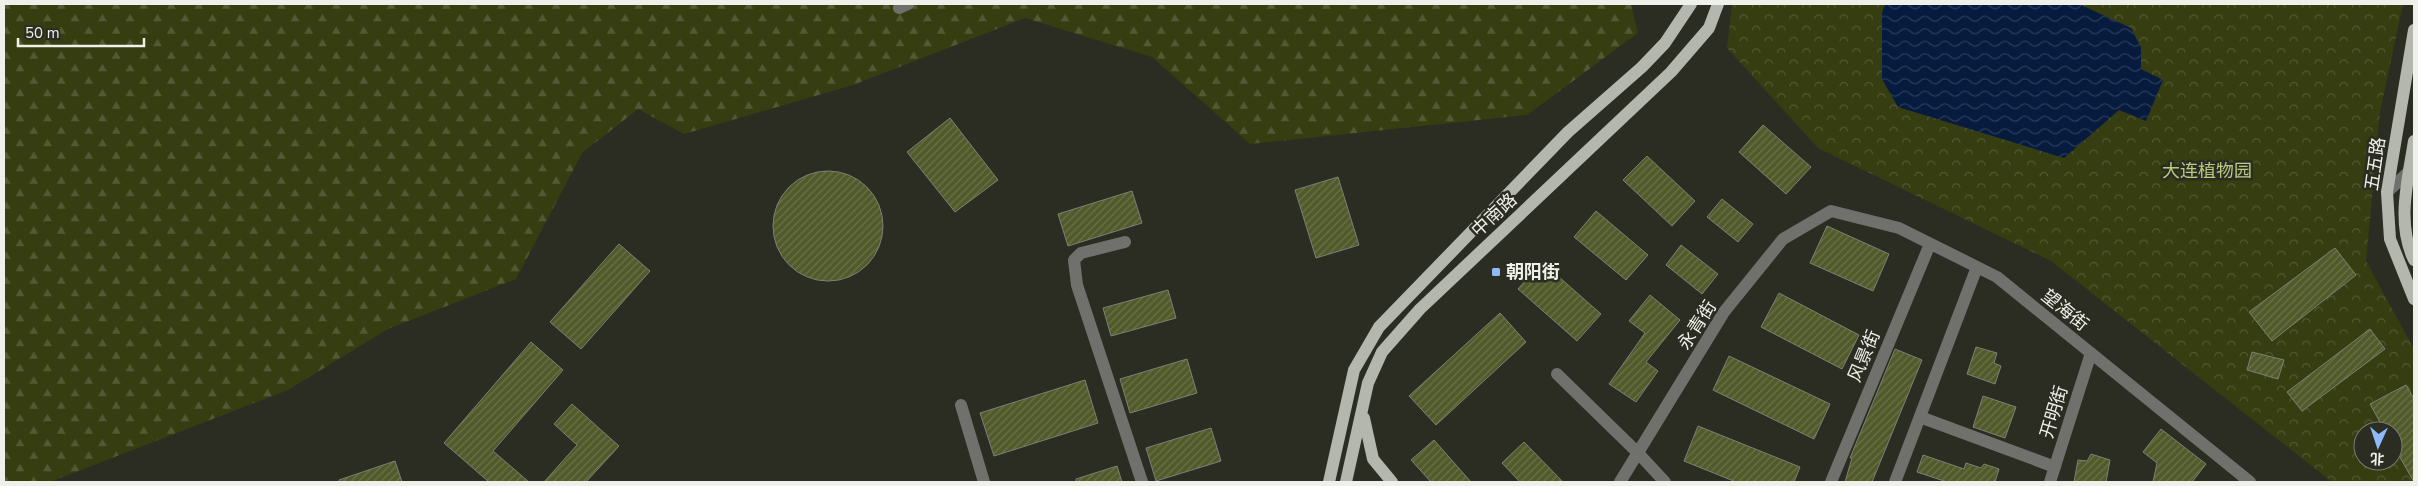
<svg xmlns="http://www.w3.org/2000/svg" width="2418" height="486" font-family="'Nunito Sans','Noto Sans SC',sans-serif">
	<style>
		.forest { fill: url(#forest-firs) }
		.park { fill: url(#park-crowns); fill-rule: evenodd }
		.water { fill: url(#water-waves) }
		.building { fill: url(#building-hatch); stroke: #7d8075 }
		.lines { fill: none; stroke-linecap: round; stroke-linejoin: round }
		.minor { stroke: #70716c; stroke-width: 12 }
		.major { stroke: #b4b7ad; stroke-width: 12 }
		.poi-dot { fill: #8eb9fd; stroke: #2b2d23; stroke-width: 2 }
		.labels { text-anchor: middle; stroke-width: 5; stroke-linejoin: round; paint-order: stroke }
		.street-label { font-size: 18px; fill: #eef0e9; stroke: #2b2d23 }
		.park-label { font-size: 18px; fill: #b9c97d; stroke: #2b2d23 }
		.poi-label { font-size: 18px; font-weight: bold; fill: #eef0e9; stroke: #2b2d23; text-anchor: start }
	</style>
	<defs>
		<pattern id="forest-firs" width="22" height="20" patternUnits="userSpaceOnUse" patternTransform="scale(1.25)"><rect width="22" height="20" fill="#353d11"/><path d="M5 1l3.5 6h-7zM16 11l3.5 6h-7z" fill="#535934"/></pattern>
		<pattern id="park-crowns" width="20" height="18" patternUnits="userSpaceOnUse" patternTransform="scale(1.25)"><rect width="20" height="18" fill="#353d11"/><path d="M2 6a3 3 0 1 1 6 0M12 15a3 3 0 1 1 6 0" fill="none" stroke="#535934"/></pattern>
		<pattern id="water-waves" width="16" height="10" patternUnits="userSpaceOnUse" patternTransform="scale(1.25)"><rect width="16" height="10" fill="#061b3e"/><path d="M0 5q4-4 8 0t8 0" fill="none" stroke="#2b3c5a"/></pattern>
		<pattern id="building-hatch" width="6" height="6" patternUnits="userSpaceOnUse" patternTransform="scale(1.25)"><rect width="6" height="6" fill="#515a2a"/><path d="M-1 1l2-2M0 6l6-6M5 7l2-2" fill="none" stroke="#6a7249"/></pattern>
	</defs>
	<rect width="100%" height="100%" fill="#2b2d23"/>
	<path class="forest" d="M4,4H1631L1638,33L1527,115L1250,144L1152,57L1025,18L853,85L684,134L638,109L582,153L516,279L388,329L288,390L50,482H4Z"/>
	<path class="park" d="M1732,4H2403L2380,112L2366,261L2414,349V482H2332L2051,261L1818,148L1727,48ZM2363,431H2393V461H2363Z"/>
	<path class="water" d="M1885,4H2079L2131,28L2141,48V69L2163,80L2146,121L2119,110L2064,158L1898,107L1882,79V13Z"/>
	<path class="building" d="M950,118L998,180L955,212L907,152Z
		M1763,125L1811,167L1786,194L1739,152Z
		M1647,156L1695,201L1672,226L1623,180Z
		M773 226a55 55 0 1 1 110 0a55 55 0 1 1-110 0Z
		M1338,177L1359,245L1316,258L1295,190Z
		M1132,191L1142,223L1068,246L1058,214Z
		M1722,199L1753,224L1738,242L1707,217Z
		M1596,211L1648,255L1626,280L1574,237Z
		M1827,226L1889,254L1873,291L1810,263Z
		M619,244L650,271L581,349L550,322Z
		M1681,245L1718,274L1702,294L1666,265Z
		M2335,248L2356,275L2272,341L2249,312Z
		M1542,262L1601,314L1577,341L1518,289Z
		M1168,290L1176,318L1111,336L1103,308Z
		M1779,293L1859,335L1842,369L1761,327Z
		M1650,295L1680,320L1646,362L1658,371L1636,402L1609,384L1645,333L1629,321Z
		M1500,313L1526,342L1436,425L1409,396Z
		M2370,329L2385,349L2302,411L2287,392Z
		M531,342L563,370L493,451L529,482H489L444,443Z
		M1976,347L1997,353L1994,363L2001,366L1995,384L1967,374Z
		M1895,349L1922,360L1872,482H1845L1852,458H1850Z
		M2252,352L2284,360L2278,379L2247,370Z
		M1729,356L1830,404L1814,439L1713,390Z
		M1187,359L1197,393L1130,413L1120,379Z
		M1085,380L1098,423L994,456L980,413Z
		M2406,385L2414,399V482L2393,445V431H2385L2370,404Z
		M1983,396L2016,407L2005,438L1973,427Z
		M572,404L619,446L586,482H544L577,445L554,424Z
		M1698,426L1800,467L1794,482H1736L1684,461Z
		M1211,428L1221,461L1156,481L1146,448Z
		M2161,429L2206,464L2192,482H2153L2157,463L2143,452Z
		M1434,440L1471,482H1431L1411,460Z
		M1524,442L1563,482H1520L1502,463Z
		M2091,454L2110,460L2106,482H2074L2078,460L2087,461Z
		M1923,455L1964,469L1966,463L1981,468L1984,464L1999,469L1995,482H1947L1917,472Z
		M395,461L402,482H339V480Z
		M1117,466L1122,482H1076V479Z"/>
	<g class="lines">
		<path class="minor" d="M899,8L908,4
			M2387,192L2413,168
			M1125,242L1081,253L1074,260L1077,285L1142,482
			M1557,374L1638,453L1665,482
			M961,405L984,482
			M1920,417L2055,467
			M1620,482L1724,312L1783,239L1831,211L1899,228L1997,277L2250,482
			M1831,482L1930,244
			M1895,482L1977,267
			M2050,482L2091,353"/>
		<path class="major" d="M2414,30L2387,192L2390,239L2414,299
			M2414,141C2408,180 2396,223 2414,260
			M1364,418L1373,459L1392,482
			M1329,482L1354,370L1379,327L1568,132L1642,67L1665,43L1691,4
			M1346,482L1368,383L1382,352L1420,309L1671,72L1709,28L1718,4"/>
	</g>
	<rect class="poi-dot" x="1491" y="267" width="10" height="10" rx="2.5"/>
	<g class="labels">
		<g class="street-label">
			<text transform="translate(2375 164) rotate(-82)" y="6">五五路</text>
			<text transform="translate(1494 215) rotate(-43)" y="6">中南路</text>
			<text transform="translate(2065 310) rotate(39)" y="6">望海街</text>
			<text transform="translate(1697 325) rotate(-57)" y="6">永青街</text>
			<text transform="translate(1864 356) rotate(-67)" y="6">风景街</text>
			<text transform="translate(2054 412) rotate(-73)" y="6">开明街</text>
		</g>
		<g class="park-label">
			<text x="2207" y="177">大连植物园</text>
		</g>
		<g class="poi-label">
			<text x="1506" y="278">朝阳街</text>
		</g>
	</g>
	<rect width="2418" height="486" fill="none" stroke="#eef0e9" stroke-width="10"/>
	<g transform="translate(2378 446) rotate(183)"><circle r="24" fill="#2b2d23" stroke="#797b72"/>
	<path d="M0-4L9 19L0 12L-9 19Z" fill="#8eb9fd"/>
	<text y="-8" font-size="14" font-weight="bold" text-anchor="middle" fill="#eef0e9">北</text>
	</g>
	<path d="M18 38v8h126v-8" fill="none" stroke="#eef0e9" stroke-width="2.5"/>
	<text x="25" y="38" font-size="15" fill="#eef0e9" stroke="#2b2d23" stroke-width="4" paint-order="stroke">50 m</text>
</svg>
